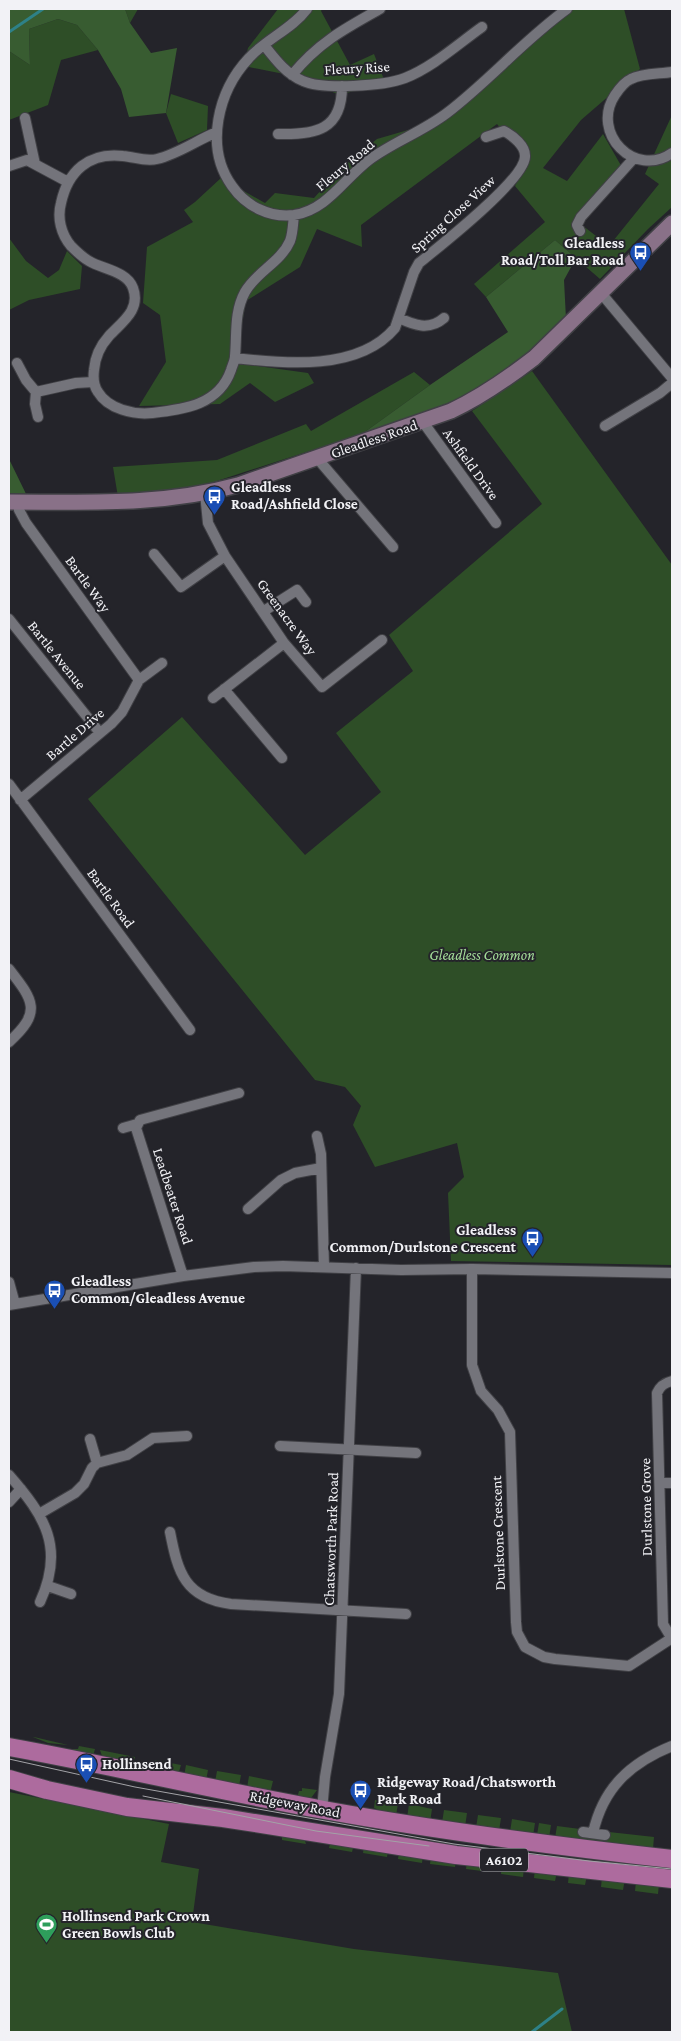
<svg xmlns="http://www.w3.org/2000/svg" width="681" height="2041" font-family="'Crimson Pro',serif">
	<style>
		.green { fill: #2e4e27 }
		.forest { fill: #385c31 }
		.lines { fill: none; stroke-linecap: round; stroke-linejoin: round }
		.stream { stroke: #2e8187; stroke-width: 3 }
		.minor-casing { stroke: #404045; stroke-width: 12 }
		.secondary-casing { stroke: #404045; stroke-width: 18 }
		.trunk-casing { stroke: #404045; stroke-width: 20 }
		.minor { stroke: #74747b; stroke-width: 10 }
		.secondary { stroke: #897188; stroke-width: 15 }
		.trunk { stroke: #ad6b9e; stroke-width: 18 }
		.tram { stroke: #a3a3a7; stroke-width: 1 }
		.labels { text-anchor: middle; stroke-width: 4; stroke-linejoin: round; paint-order: stroke }
		.shield { fill: #24242a; stroke: #b4b4b9; stroke-width: 1 }
		.shield-label { font-size: 14px; font-weight: bold; fill: #f2f2f6 }
		.street-label { font-size: 15px; fill: #f2f2f6; stroke: #24242a }
		.poi-label { font-size: 15px; font-weight: bold; fill: #f2f2f6; stroke: #24242a; text-anchor: start }
		.park-label { font-size: 15px; font-style: italic; fill: #a4dd99; stroke: #24242a }
	</style>
	<rect width="100%" height="100%" fill="#24242a"/>
	<path class="green" d="M125,9H138L130,23Z
		M278,9H322L321,11L350,65L374,54L385,82L340,95L289,75L244,66L248,48Z
		M570,9H624L640,69L581,120L543,168L567,181L603,134L623,169L578,222L609,246L659,184L645,174L672,115V207L648,229L600,279L555,240L486,297L474,284L545,222L515,186L527,160L497,124L361,225L362,247L317,229L300,267L246,301L235,363L308,373L314,383L275,402L250,383L220,404L139,406L166,362L160,315L143,303L147,247L193,222L184,210L195,202L221,178L265,203L275,193L314,198L341,168L377,139L439,121Z
		M58,19L77,25L98,50L61,60L48,105L9,120V51L30,65L29,29Z
		M171,94L208,106L207,130L178,143L166,113Z
		M9,238L26,261L48,278L59,270L67,251L82,266L80,289L29,300L9,310Z
		M532,371L672,565V1265L451,1261L448,1193L464,1177L457,1143L375,1167L353,1125L361,1106L345,1087L315,1080L88,799L182,717L305,855L381,792L336,733L413,671L389,635L542,504L472,411Z
		M414,372L430,385L362,434L180,493L118,497L113,467L217,460L306,424L311,431Z
		M33,1737H34L68,1745L48,1743Z
		M79,1746L95,1749L93,1756L62,1749H78Z
		M100,1750L135,1757L134,1760L103,1759Z
		M155,1760L181,1765L178,1775L154,1764Z
		M186,1765L208,1770L206,1781L184,1776Z
		M217,1771L241,1775L239,1786L215,1782Z
		M249,1776L273,1781L270,1793L247,1788Z
		M302,1788L317,1790L311,1798H297L299,1791H302Z
		M9,1792L169,1824L161,1862L199,1869L192,1922L354,1949L558,1973L572,2032H9Z
		M375,1800L398,1803L396,1816L374,1808Z
		M409,1804L432,1809L430,1822L407,1818Z
		M444,1810L467,1813L465,1827L442,1823Z
		M478,1815L501,1818L499,1831L476,1828Z
		M512,1819L535,1823L533,1836L510,1832Z
		M539,1823L551,1825L549,1838L537,1835Z
		M557,1826L580,1829V1836L608,1839L609,1832L654,1837L653,1849L555,1838Z
		M282,1834L305,1841L306,1844L282,1840Z
		M330,1844H354L352,1852L329,1848Z
		M364,1846L388,1850L387,1857L363,1853Z
		M399,1851L423,1855L422,1863L398,1859Z
		M431,1856L456,1860L455,1867L430,1864Z
		M467,1861L491,1864L490,1872L466,1869Z
		M502,1865L524,1868L523,1877L501,1874Z
		M535,1869L557,1872L555,1881L534,1878Z
		M569,1873L587,1875L585,1885L568,1883Z
		M602,1877L625,1879L623,1890L601,1887Z
		M636,1881L659,1884L658,1894L635,1891Z"/>
	<path class="forest" d="M9,9H125L130,23L151,53L177,48L166,113L129,117L121,89L98,50L77,25L58,19L29,29L30,65L9,51Z
		M555,240L576,258L564,280L566,319L534,350L510,369L465,397L362,434L430,385L508,332L486,297Z
		M9,459L28,498H9Z"/>
	<g class="lines">
		<path class="stream" d="M9,32L43,9
			M532,2032L562,2009"/>
		<defs>
			<path id="minor" d="M307,9C292,29 266,39 249,58C218,91 204,147 232,186C246,206 269,218 294,215C327,210 344,179 369,160C393,142 422,132 447,113C489,81 524,40 567,9
				M264,45C275,59 286,74 303,81C323,90 384,86 405,78C433,67 458,44 482,27
				M672,72C660,74 642,73 631,79C624,82 619,89 615,95C590,133 635,179 672,153
				M292,75C318,43 344,29 380,9
				M25,118L35,164
				M217,132C197,140 178,154 157,159C145,162 135,157 123,156C89,152 68,171 61,203C57,218 61,234 71,246C76,251 82,257 89,261C102,269 127,271 133,288C141,310 122,322 109,336C100,346 95,357 94,370C93,378 93,385 98,392C108,409 134,415 152,413C185,409 219,405 231,370C232,366 235,361 235,356C237,334 234,312 245,292C256,272 281,262 290,241C293,233 293,223 294,215
				M278,134C316,135 342,130 342,86
				M9,166L27,160L68,182
				M580,231L577,225L581,217L634,158
				M601,293L672,378
				M399,318C414,325 429,331 444,318
				M235,358C285,364 359,371 395,328L414,272L419,263C440,246 524,180 525,157C526,146 513,136 504,131L486,137
				M17,363L26,380L36,392L35,404L38,417
				M36,392L76,383L93,382
				M423,422L496,523
				M605,426L660,393L672,383
				M317,458L393,547
				M205,493L208,523L225,556L284,643L322,687L382,640
				M18,502L19,510L26,523L139,680
				M154,554L181,587L225,556
				M264,611L297,590L306,602
				M9,619L100,733
				M224,689L282,758
				M213,698L284,643
				M9,784L190,1030
				M20,800L111,724L122,712L139,680L162,663
				M9,969C34,1001 42,1012 9,1042
				M123,1128L137,1124
				M317,1136L321,1154L324,1267
				M248,1209L281,1180L295,1173L321,1168
				M472,1269V1365L481,1391L498,1410L510,1432L516,1622L517,1632L525,1647L544,1657L555,1659L629,1666L672,1638
				M183,1276L136,1128L140,1120L239,1093
				M9,1282L15,1304
				M9,1305L183,1276L254,1267L283,1266L401,1270L472,1269L672,1273
				M90,1439L97,1463
				M280,1446L416,1453
				M9,1475C45,1516 65,1548 40,1602
				M660,1483H672
				M9,1502L21,1489
				M39,1514L75,1493L84,1484L92,1468L97,1463L127,1455L153,1438L187,1436
				M170,1532C178,1573 185,1598 231,1604L406,1614
				M48,1586L71,1594
				M672,1639L663,1624L657,1393C660,1386 664,1383 672,1381
				M322,1810L325,1777L339,1694L356,1268
				M583,1832L605,1835
				M593,1833C603,1788 630,1763 672,1746"/>
			<path id="secondary" d="M9,502C87,502 161,506 238,485L451,411C481,397 508,378 534,358L672,223"/>
			<path id="trunk" d="M9,1747C114,1766 219,1791 324,1810C439,1831 556,1846 672,1859
				M9,1779L47,1790L127,1807L223,1818L456,1855L672,1879"/>
		</defs>
		<use href="#minor" class="minor-casing"/>
		<use href="#secondary" class="secondary-casing"/>
		<use href="#trunk" class="trunk-casing"/>
		<use href="#minor" class="minor"/>
		<use href="#secondary" class="secondary"/>
		<use href="#trunk" class="trunk"/>
		<path class="tram" d="M9,1759L135,1787L454,1844L589,1861L672,1869
			M143,1796L316,1831L429,1846"/>
	</g>
	<defs>
		<symbol id="bus-pin" viewBox="-11 -11 22 30"><path d="M0 17L-7.5 6A9.5 9.5 0 1 1 7.5 6Z" fill="#1a4fb4" stroke="#24242a"/><path d="M-5-6H5V4H4V6H2V4H-2V6H-4V4H-5ZM-3.5-4V0h7V-4ZM-3.5 1.2v1.5H-2V1.2ZM2 1.2v1.5H3.5V1.2Z" fill="#fff"/></symbol>
		<symbol id="stadium-pin" viewBox="-11 -11 22 30"><path d="M0 17L-7.5 6A9.5 9.5 0 1 1 7.5 6Z" fill="#2e9e5b" stroke="#24242a"/><path d="M0-5a6.5 5 0 1 0 0 10a6.5 5 0 1 0 0-10ZM-3.5-1.8h7v3.6h-7Z" fill="#fff"/></symbol>
	</defs>
	<g fill-rule="evenodd">
		<use href="#bus-pin" x="628" y="240" width="25" height="34"/>
		<use href="#bus-pin" x="202" y="484" width="25" height="34"/>
		<use href="#bus-pin" x="520" y="1226" width="25" height="34"/>
		<use href="#bus-pin" x="42" y="1278" width="25" height="34"/>
		<use href="#bus-pin" x="74" y="1752" width="25" height="34"/>
		<use href="#bus-pin" x="348" y="1778" width="25" height="34"/>
		<use href="#stadium-pin" x="34" y="1912" width="25" height="34"/>
	</g>
	<g class="labels">
		<rect class="shield" x="480" y="1848.5" width="48" height="23" rx="4"/>
		<g class="shield-label">
			<text x="504" y="1865">A6102</text>
		</g>
		<g class="street-label">
			<text transform="translate(357 68) rotate(-3)" y="5">Fleury Rise</text>
			<text transform="translate(345 165) rotate(-40)" y="5">Fleury Road</text>
			<text transform="translate(453 214) rotate(-42)" y="5">Spring Close View</text>
			<text transform="translate(374 439) rotate(-19)" y="5">Gleadless Road</text>
			<text transform="translate(471 464) rotate(54)" y="5">Ashfield Drive</text>
			<text transform="translate(88 584) rotate(54)" y="5">Bartle Way</text>
			<text transform="translate(287 617) rotate(54)" y="5">Greenacre Way</text>
			<text transform="translate(57 655) rotate(51)" y="5">Bartle Avenue</text>
			<text transform="translate(75 734) rotate(-41)" y="5">Bartle Drive</text>
			<text transform="translate(111 898) rotate(54)" y="5">Bartle Road</text>
			<text transform="translate(173 1196) rotate(72)" y="5">Leadbeater Road</text>
			<text transform="translate(646 1507) rotate(-91)" y="5">Durlstone Grove</text>
			<text transform="translate(498 1533) rotate(-92)" y="5">Durlstone Crescent</text>
			<text transform="translate(331 1539) rotate(-88)" y="5">Chatsworth Park Road</text>
			<text transform="translate(295 1804) rotate(11)" y="5">Ridgeway Road</text>
		</g>
		<g class="poi-label">
			<text x="624" y="248" text-anchor="end">Gleadless<tspan x="624" dy="17">Road/Toll Bar Road</tspan></text>
			<text x="231" y="492">Gleadless<tspan x="231" dy="17">Road/Ashfield Close</tspan></text>
			<text x="516" y="1235" text-anchor="end">Gleadless<tspan x="516" dy="17">Common/Durlstone Crescent</tspan></text>
			<text x="71" y="1286">Gleadless<tspan x="71" dy="17">Common/Gleadless Avenue</tspan></text>
			<text x="102" y="1769">Hollinsend</text>
			<text x="377" y="1787">Ridgeway Road/Chatsworth<tspan x="377" dy="17">Park Road</tspan></text>
			<text x="62" y="1921">Hollinsend Park Crown<tspan x="62" dy="17">Green Bowls Club</tspan></text>
		</g>
		<g class="park-label">
			<text x="482" y="960">Gleadless Common</text>
		</g>
	</g>
	<rect width="681" height="2041" fill="none" stroke="#f2f2f6" stroke-width="20"/>
</svg>
